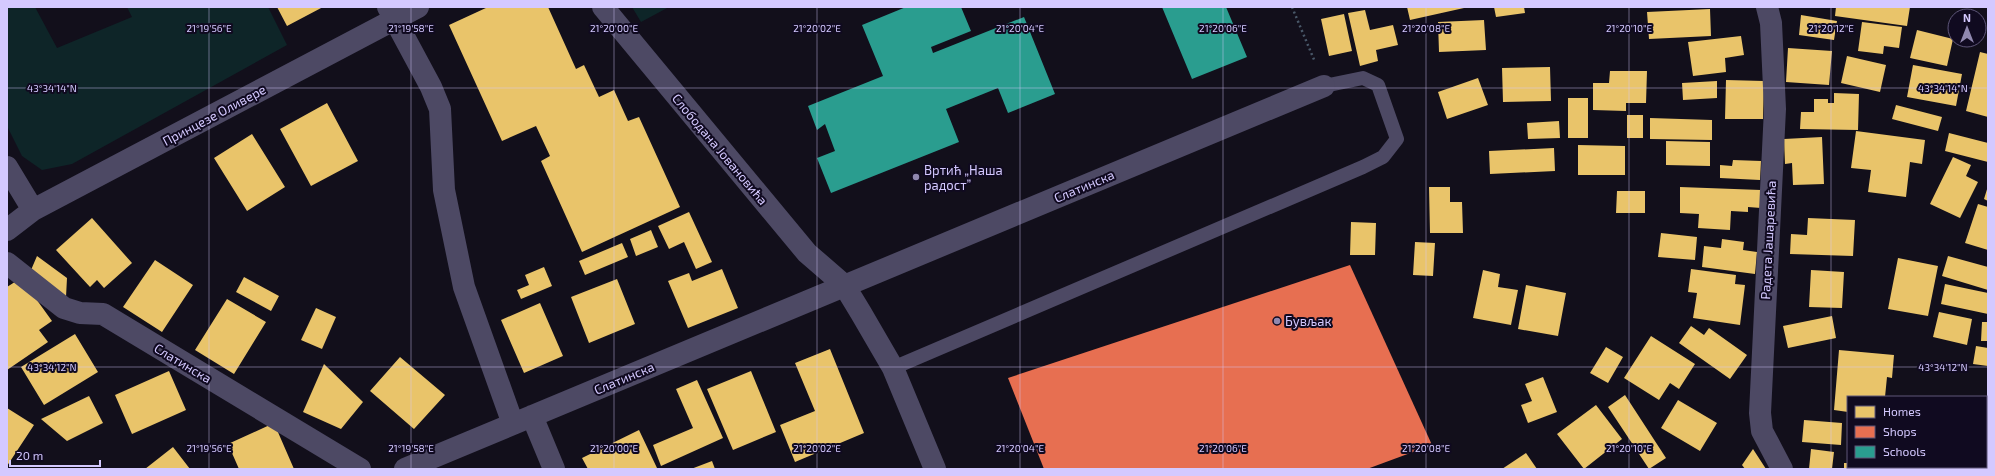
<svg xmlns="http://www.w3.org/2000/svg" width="1995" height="476" font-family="'Exo 2',sans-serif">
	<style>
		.green { fill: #0e2528 }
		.homes { fill: #e9c46a }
		.shops { fill: #e76f51 }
		.schools { fill: #2a9d8f }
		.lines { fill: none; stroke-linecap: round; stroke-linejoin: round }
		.path { stroke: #495869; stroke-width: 2.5; stroke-dasharray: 2 3; stroke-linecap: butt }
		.lane { stroke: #4d4964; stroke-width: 14 }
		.street { stroke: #4d4964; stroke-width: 22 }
		.ticks { fill: none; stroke: #d4c9ff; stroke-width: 1; stroke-opacity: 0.45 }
		.poi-dot { fill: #9088af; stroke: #100a20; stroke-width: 1.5 }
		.labels { text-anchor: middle; stroke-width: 4; stroke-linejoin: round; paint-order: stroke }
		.street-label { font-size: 13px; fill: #d4c9ff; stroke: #100a20 }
		.poi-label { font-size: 13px; fill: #d4c9ff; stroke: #100a20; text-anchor: start }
		.ticks-label { font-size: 10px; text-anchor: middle; fill: #d4c9ff; stroke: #100a20; stroke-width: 4; stroke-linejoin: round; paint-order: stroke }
	</style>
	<rect width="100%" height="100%" fill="#120f1b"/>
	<path class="green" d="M7,7H35L57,48L132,17L127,7H268L287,45L72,164L42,170L22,156L7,126Z
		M632,7H669L641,22Z"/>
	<path class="homes" d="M277,7H323L287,26Z
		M488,7H548L576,69L584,65L599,97L614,90L628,121L639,117L680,207L582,252L541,161L550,156L536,126L502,141L449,25Z
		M1407,7H1464V8L1410,20Z
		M1494,7H1524L1525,13L1496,17Z
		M1836,7H1910L1907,26L1835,16Z
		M1710,9L1711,36L1649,39L1647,12Z
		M1365,10L1370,30L1393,25L1398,45L1376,50L1378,61L1360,66L1348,13Z
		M1344,14L1352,51L1329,56L1321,19Z
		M1801,15L1837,21L1834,40L1799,35Z
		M1484,20L1486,50L1439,52L1438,22Z
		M1862,22L1902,27L1899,48L1884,46L1883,54L1858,51Z
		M1917,30L1953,39L1947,66L1910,58Z
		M1741,36L1744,55L1725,58L1726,72L1693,76L1688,42Z
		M1788,48L1832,51L1829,85L1786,82Z
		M1980,52L1988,54V117L1966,111Z
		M1847,56L1886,65L1880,92L1841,83Z
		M1913,65L1962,74L1956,106L1907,97Z
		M1550,67L1551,101L1503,102L1502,68Z
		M1610,71H1647L1646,103H1626V111L1593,110V83H1609Z
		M1478,78L1488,105L1447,119L1438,92Z
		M1726,80L1764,81L1763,119H1725Z
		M1717,81V98L1683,100L1682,83Z
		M1834,93L1859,94L1858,130L1800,129L1801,112H1814V99H1828V103H1834Z
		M1568,98H1588V138H1568Z
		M327,103L358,161L311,186L280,129Z
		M1896,105L1942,117L1938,131L1892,119Z
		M1627,115H1643V138H1627Z
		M1650,118L1712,120V140L1650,139Z
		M1559,121L1560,138L1528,139L1527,123Z
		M1856,131L1925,140L1922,164L1910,162L1906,197L1868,192L1871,170L1851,168Z
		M1949,133L1988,143V162L1945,151Z
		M252,134L285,187L247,211L214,158Z
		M1822,137L1824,184L1793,185L1792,163L1785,164L1784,139Z
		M1666,141L1710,142V166L1666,165Z
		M1578,145L1625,146V175H1578Z
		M1554,148L1555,171L1490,174L1489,151Z
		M1953,157L1971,165L1966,176L1978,182L1960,218L1930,204Z
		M1733,160L1761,161L1760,180L1720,178V165L1732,166Z
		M1988,186V201L1984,199Z
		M1429,187H1450V202H1462L1463,233H1430Z
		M1680,187L1761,190V208L1748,207V212L1731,211L1730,230L1698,228L1699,214L1680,213Z
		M1617,191H1645V213H1616Z
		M1978,204L1988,207V250L1965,243Z
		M689,212L712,262L696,269L684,242L669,249L658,226Z
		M92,218L132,263L104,288L97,280L90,287L56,250Z
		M1808,218L1855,220L1853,256L1790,254L1791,234L1807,235Z
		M1351,222L1376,223L1375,255H1350Z
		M651,230L658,247L636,256L630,239Z
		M1661,233L1697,237L1695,260L1658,257Z
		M1722,239L1744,242L1743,250L1757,252L1755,274L1702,267L1704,246L1721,248Z
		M1415,242L1435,243L1433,276L1413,275Z
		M622,243L628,257L585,275L579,261Z
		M37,256L67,278L66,297L31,270Z
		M1948,256L1988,267V290L1942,276Z
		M1898,258L1938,266L1928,316L1888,309Z
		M155,260L193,285L162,332L123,307Z
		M544,267L552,286L521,299L517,290L529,285L525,275Z
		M722,269L738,308L688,328L668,281L689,273L692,281Z
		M1691,269L1736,275L1735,284L1745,285L1740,325L1693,318L1697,293L1688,292Z
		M1483,270L1500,274L1498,287L1518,290L1511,325L1473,318Z
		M1811,270L1844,272L1842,308L1809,307Z
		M244,277L279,296L271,311L236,292Z
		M21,278L52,321L39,330L48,342L7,370V287Z
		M617,279L635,324L589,343L571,297Z
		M1945,284L1988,293V314L1941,304Z
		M1526,285L1566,293L1558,336L1518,329Z
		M227,299L266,322L234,374L195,350Z
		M540,303L563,356L524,373L501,320Z
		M316,308L336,317L322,349L301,340Z
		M1939,312L1972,319L1967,345L1933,337Z
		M1832,316L1836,338L1788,348L1783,326Z
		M1982,322H1988V341H1981Z
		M1691,326L1704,335L1709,328L1747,355L1730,379L1679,343Z
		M75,334L98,372L44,405L21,367Z
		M1651,336L1695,364L1679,389L1670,383L1659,400L1624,378Z
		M1976,346L1988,348V366L1973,364Z
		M1606,347L1623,357L1608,383L1590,373Z
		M830,349L864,433L795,462L780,425L815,411L795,363Z
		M1839,350L1894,355L1892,378L1887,377L1885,397H1848V412L1834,410Z
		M400,357L445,395L414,429L370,391Z
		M324,364L363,402L341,429L303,412Z
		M169,371L186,410L132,434L115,395Z
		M751,371L776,432L733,450L707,389Z
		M1543,377L1557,412L1528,423L1521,405L1532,401L1525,384Z
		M697,380L723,438L661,466L653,445L693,428L676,389Z
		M1625,395L1666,458L1649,469L1608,407Z
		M89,396L103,423L67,441L41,419Z
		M1678,400L1717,423L1700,451L1661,428Z
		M1596,405L1622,439L1584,469L1557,434Z
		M7,408L34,425L7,466Z
		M1986,413H1988L1987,438H1986Z
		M1804,420L1842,423L1841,445L1802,442Z
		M274,423L294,469H239L228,444Z
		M639,430L657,468L588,469L582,458Z
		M173,447L190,469H145Z
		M1753,449L1766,469H1745L1742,465Z
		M1811,449L1834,452L1832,469H1809Z
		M1526,453L1537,469H1502Z
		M712,461L715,469H691Z
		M1844,463H1848V467H1880V469H1844Z
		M1889,467H1929L1937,468L1889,469Z"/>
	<path class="shops" d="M1350,265L1432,445L1367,469H1044L1008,378Z"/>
	<path class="schools" d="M906,7H961L971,31L931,47L933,53L1024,17L1055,94L1008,113L998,88L946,109L959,142L831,193L817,158L835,151L825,124L817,130L808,106L883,76L862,25Z
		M1162,7H1226L1247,57L1192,79Z"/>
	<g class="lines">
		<path class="path" d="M1292,7L1315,62"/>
		<path class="lane" d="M893,368L1363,167L1383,157L1397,139L1378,85L1363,78L1324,86"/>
		<path class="street" d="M388,7L431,87L440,109L444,190L464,287L513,424
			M603,7L807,253L844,285L861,313L893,368L935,469
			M1767,7L1771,23L1775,109L1760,413L1762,431L1782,469
			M7,167L33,210L418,7
			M7,230L33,210
			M7,263L64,308L80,313L103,314L360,469
			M532,416L554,469
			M405,469L1324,86"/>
	</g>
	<path class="ticks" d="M209,7V469M411,7V469M614,7V469M817,7V469M1020,7V469M1223,7V469M1426,7V469M1629,7V469M1831,7V469M7,88H1988M7,367H1988"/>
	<g class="poi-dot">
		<circle cx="916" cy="177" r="4"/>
		<circle cx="1277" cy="321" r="4"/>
	</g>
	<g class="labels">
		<g class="street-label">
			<text transform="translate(214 115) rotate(-28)" y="5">Принцезе Оливере</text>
			<text transform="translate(720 149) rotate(50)" y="5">Слободана Јовановића</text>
			<text transform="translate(1084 186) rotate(-23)" y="5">Слатинска</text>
			<text transform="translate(1768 240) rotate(-87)" y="5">Радета Јашаревића</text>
			<text transform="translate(183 363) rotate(31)" y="5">Слатинска</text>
			<text transform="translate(624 378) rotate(-23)" y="5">Слатинска</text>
		</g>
		<g class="poi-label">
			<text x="924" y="175">Вртић „Наша<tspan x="924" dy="15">радост”</tspan></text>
			<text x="1285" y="326">Бувљак</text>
		</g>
	</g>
	<g class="ticks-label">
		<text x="209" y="32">21°19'56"E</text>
		<text x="411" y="32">21°19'58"E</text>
		<text x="614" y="32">21°20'00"E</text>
		<text x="817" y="32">21°20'02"E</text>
		<text x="1020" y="32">21°20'04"E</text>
		<text x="1223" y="32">21°20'06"E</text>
		<text x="1426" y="32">21°20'08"E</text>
		<text x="1629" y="32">21°20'10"E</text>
		<text x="1831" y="32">21°20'12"E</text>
		<text x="52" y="92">43°34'14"N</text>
		<text x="1943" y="92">43°34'14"N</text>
		<text x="52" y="371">43°34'12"N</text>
		<text x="1943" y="371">43°34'12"N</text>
		<text x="209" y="452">21°19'56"E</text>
		<text x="411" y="452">21°19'58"E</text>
		<text x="614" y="452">21°20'00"E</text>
		<text x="817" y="452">21°20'02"E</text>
		<text x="1020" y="452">21°20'04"E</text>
		<text x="1223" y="452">21°20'06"E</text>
		<text x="1426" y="452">21°20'08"E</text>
		<text x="1629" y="452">21°20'10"E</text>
	</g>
	<rect width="1995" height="476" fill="none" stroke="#d4c9ff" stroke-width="16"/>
	<rect x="1847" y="396" width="140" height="72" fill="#100a20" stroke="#5e5679"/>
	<rect x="1855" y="406" width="20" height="12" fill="#e9c46a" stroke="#5e5679"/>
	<text x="1883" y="416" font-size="12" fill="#d4c9ff">Homes</text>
	<rect x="1855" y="426" width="20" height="12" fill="#e76f51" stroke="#5e5679"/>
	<text x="1883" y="436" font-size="12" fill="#d4c9ff">Shops</text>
	<rect x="1855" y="446" width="20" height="12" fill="#2a9d8f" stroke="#5e5679"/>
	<text x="1883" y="456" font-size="12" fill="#d4c9ff">Schools</text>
	<g transform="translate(1967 28)"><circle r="19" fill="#100a20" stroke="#5e5679"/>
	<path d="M0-3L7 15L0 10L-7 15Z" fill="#9088af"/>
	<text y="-6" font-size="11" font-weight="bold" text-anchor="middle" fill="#d4c9ff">N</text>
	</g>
	<path d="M10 460v6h90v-6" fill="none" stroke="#d4c9ff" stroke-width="2"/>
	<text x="16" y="460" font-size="12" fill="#d4c9ff" stroke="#100a20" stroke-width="3" paint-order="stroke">20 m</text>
</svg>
